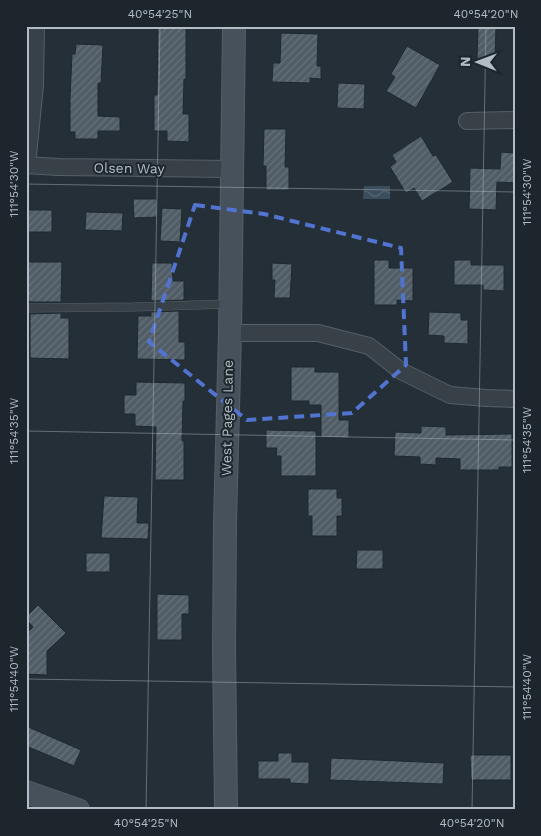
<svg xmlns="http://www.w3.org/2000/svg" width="541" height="836" font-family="'Work Sans',sans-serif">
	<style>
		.water { fill: url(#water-waves) }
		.building { fill: url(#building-hatch); stroke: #1f282f }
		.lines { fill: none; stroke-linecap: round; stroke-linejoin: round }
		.lane-casing { stroke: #565f66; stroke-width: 9 }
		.street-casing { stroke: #565f66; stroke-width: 18 }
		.secondary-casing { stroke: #565f66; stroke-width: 24 }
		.lane { stroke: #384148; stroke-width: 8 }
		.street { stroke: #384148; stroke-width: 16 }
		.secondary { stroke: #46515b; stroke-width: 22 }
		.marked { fill: none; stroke: #5274d1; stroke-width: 4; stroke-dasharray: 10 6; stroke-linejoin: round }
		.ticks { fill: none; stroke: #b3bcc4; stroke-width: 1; stroke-opacity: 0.45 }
		.labels { text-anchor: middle; stroke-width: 4; stroke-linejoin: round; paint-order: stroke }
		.street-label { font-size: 14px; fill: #b3bcc4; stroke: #1d262d }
		.neatline { fill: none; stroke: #b3bcc4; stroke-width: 2 }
		.ticks-label { font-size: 12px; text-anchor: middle; fill: #b3bcc4 }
	</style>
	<defs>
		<pattern id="water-waves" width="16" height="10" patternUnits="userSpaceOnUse" patternTransform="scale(1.25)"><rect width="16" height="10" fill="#3a4e5d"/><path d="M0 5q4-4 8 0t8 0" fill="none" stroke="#546673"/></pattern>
		<pattern id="building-hatch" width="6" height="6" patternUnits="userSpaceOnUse" patternTransform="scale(1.25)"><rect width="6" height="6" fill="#505c66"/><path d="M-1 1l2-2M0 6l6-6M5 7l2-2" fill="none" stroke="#67717a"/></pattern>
	</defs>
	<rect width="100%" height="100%" fill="#242f38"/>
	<path class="water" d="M364,186H390V199H363Z"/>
	<path class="building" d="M158,26H186V79H184L183,114H189V142L167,141V131H154V95H157Z
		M478,27H496L495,60L477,59Z
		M281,33L318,34L317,66H321V79L310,78V83L272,82L273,63H280Z
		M76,44L103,45L101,83H98V116L120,117V131H98V139H75V132H70V98L72,54H75Z
		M407,46L440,65L416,108L386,91L395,77L391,74Z
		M338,83L365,84L364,109L337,108Z
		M264,129H286L285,167H289V190H266V166H263Z
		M421,136L433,156L436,155L453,182L422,201L414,188L406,193L390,167L396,162L392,155Z
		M501,152L515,153V183L497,182L496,210L469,209L470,168L500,169Z
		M133,199H157V217L134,218Z
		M162,208L182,209L180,242L160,241Z
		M26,210H52V232H26Z
		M86,212L123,213L122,231L85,230Z
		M374,260H389V268H413V301L397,300V305H374Z
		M454,260H471V265H504V291L483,290V285H454Z
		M26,262H62L61,302H30V301H26Z
		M152,263H172L173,281H184V300L151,301Z
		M272,263L292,264L290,298H274L275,280H272Z
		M179,311V342H185V360L137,359L138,316H151V312Z
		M429,312L461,313V320H468V344L444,343V336L428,335Z
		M61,313V318H69V359L30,358V314Z
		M291,367H315V372H339V420H349V438L321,437V405H309V401H291Z
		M136,382L185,383V401H183L182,441H184V480H155L156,427L135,426V414H124V395H136Z
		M421,426L446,427V435L512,434V467H499V470H460V459L436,458V465L420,464V457L394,456L395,432L421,433Z
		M266,430L316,431V476H281V456H276L277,448H266Z
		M308,489H337V498H342V516H337V536H312V516H308Z
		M104,496L138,497L137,523H149L148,539L101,538Z
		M357,550H383V569H356Z
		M86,553H110V572H86Z
		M157,594L189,595V614H182V640H157Z
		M38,605L66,633L47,651V675L26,674V634L33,627L26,619V617Z
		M26,726L81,750L74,766L26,746Z
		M278,753H292V762H309V784L290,783V779H258V761H278Z
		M470,755H511V780H471Z
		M331,758L444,763L443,784L330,780Z"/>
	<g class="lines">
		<defs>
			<path id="lane" d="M26,308L133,307L228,304"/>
			<path id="street" d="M467,121L515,120
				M26,165L58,167L232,169
				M27,165L35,85L36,26
				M230,333H318L369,346L401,371L450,395L486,398L515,399"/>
			<path id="secondary" d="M26,792L78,810
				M226,810L224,649L225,523L230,333L234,26"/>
		</defs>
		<use href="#lane" class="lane-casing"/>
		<use href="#street" class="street-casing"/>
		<use href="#secondary" class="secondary-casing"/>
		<use href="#lane" class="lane"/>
		<use href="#street" class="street"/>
		<use href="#secondary" class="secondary"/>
	</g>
	<path class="marked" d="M195,205L264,214L401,248L406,365L352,413L247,420L149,342Z"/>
	<path class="ticks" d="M26,184L515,192M26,431L515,440M26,679L515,687M146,810L160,26M472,810L486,26"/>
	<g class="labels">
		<g class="street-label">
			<text transform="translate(129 168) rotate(1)" y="5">Olsen Way</text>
			<text transform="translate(227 418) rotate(-89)" y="5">West Pages Lane</text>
		</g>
	</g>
	<rect width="541" height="836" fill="none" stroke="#1d262d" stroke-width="55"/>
	<g transform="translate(478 62) rotate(271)" stroke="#1d262d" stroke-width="4" paint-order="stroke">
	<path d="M0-4L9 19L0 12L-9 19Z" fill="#b3bcc4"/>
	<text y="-8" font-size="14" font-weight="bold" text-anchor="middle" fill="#b3bcc4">N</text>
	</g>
	<rect x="28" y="28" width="486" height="780" class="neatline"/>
	<g class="ticks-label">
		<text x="160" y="18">40°54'25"N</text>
		<text x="486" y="18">40°54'20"N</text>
		<text transform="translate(14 184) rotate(-90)" y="4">111°54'30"W</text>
		<text transform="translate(527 192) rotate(-90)" y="4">111°54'30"W</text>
		<text transform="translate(14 431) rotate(-90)" y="4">111°54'35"W</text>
		<text transform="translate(527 440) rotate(-90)" y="4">111°54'35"W</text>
		<text transform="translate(14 679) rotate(-90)" y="4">111°54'40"W</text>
		<text transform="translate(527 687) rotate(-90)" y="4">111°54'40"W</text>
		<text x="146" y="827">40°54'25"N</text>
		<text x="472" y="827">40°54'20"N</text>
	</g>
</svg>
